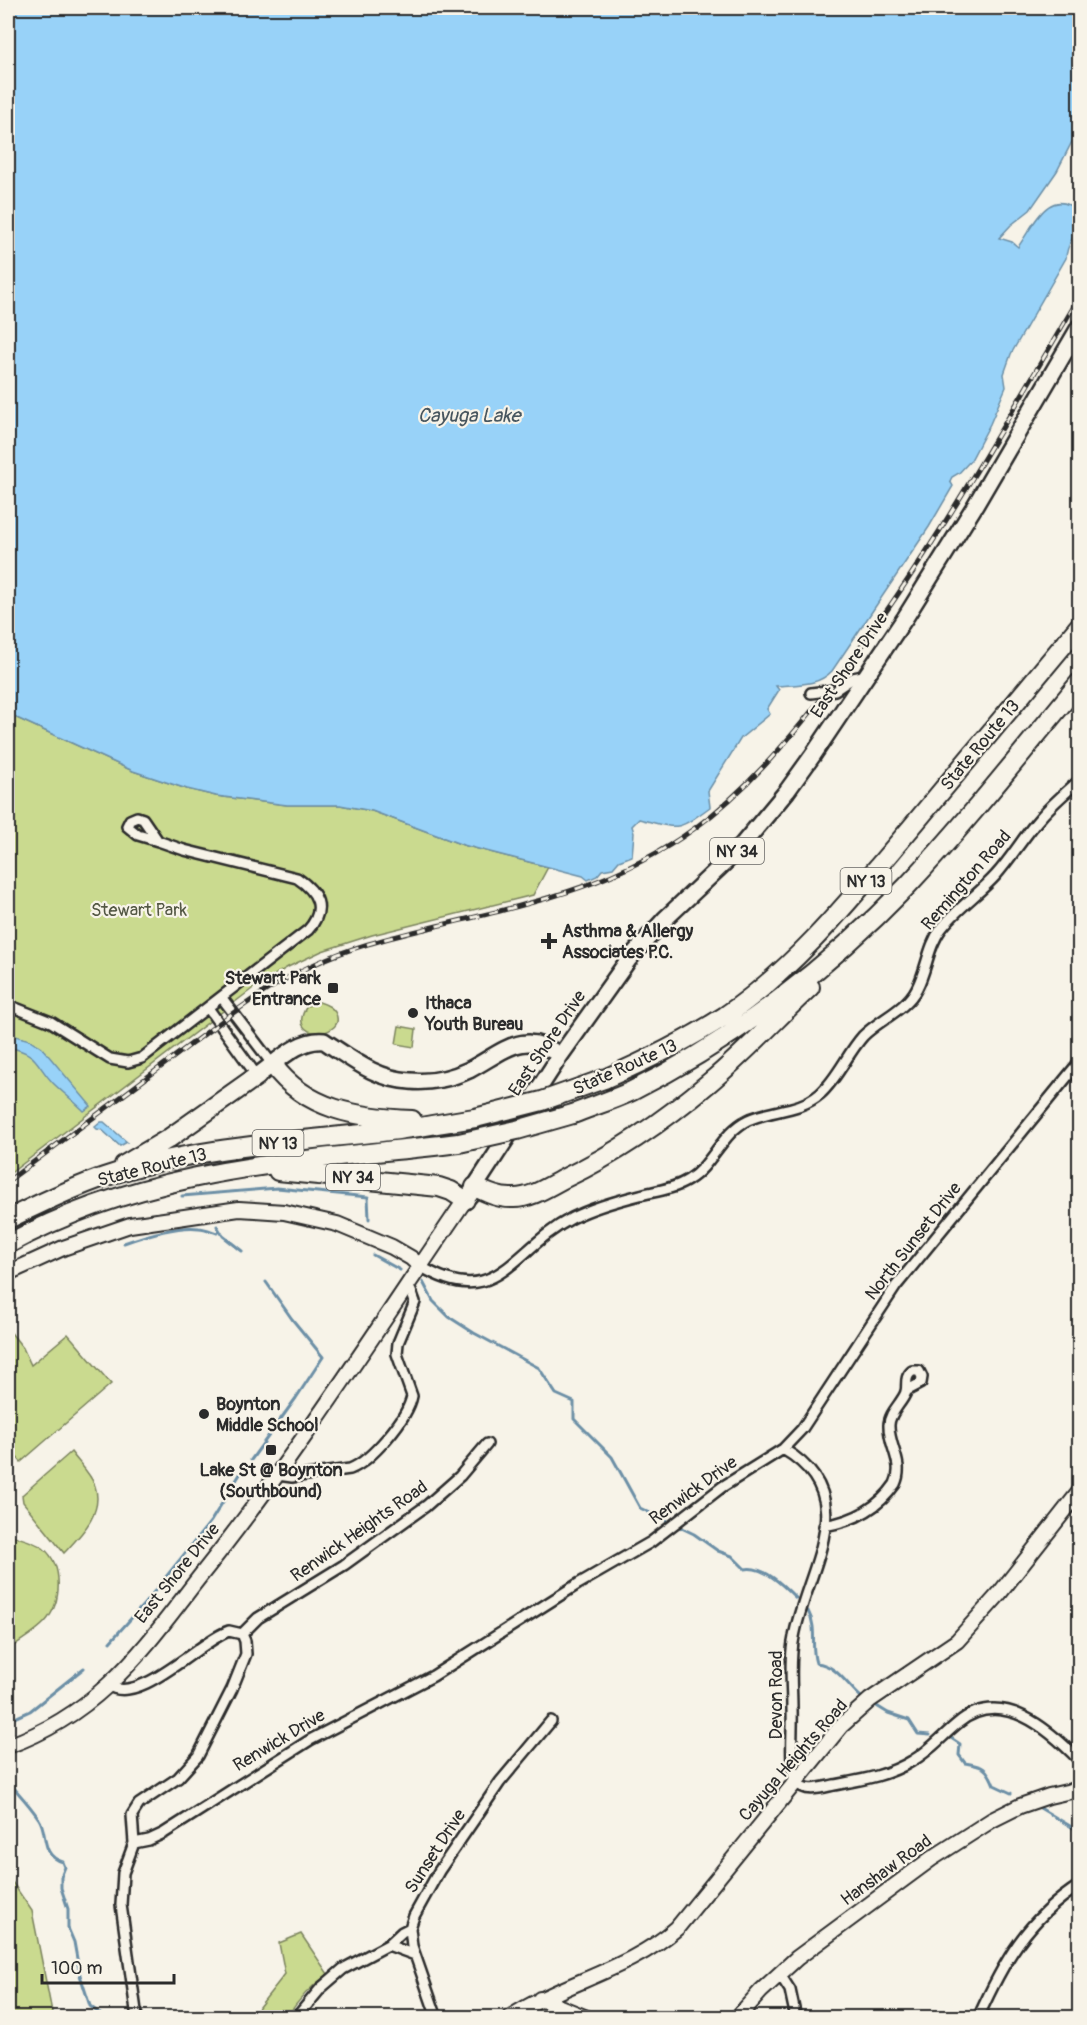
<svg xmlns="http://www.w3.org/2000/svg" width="1087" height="2025" font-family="Pangolin,sans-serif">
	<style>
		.green { fill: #cada8f; stroke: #7a825d; stroke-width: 1.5 }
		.water { fill: #98d2f8; stroke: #6c8fa6; stroke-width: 1.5 }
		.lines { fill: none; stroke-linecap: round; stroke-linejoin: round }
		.stream { stroke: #6c8fa6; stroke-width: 3 }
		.street-casing { stroke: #2b2b2b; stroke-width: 14 }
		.secondary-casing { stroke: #2b2b2b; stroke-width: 18 }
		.primary-casing { stroke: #2b2b2b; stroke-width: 20 }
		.highway-casing { stroke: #2b2b2b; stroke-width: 22 }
		.street { stroke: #f7f3e8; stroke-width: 9 }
		.secondary { stroke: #f7f3e8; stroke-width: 14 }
		.primary { stroke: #f7f3e8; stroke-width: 15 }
		.highway { stroke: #f7f3e8; stroke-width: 18 }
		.rail-casing { stroke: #2b2b2b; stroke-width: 5 }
		.rail { stroke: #f7f3e8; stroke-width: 3; stroke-dasharray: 9; stroke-linecap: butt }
		.highway-bridge-casing { stroke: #2b2b2b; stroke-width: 22; stroke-linecap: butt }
		.highway-bridge { stroke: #f7f3e8; stroke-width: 18 }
		.poi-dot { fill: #2b2b2b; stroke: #f7f3e8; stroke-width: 2 }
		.labels { text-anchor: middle; stroke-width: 4.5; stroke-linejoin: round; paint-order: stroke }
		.shield { fill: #f7f3e8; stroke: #686764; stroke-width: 1.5 }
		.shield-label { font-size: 16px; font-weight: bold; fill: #2b2b2b }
		.street-label { font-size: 18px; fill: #2b2b2b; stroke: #f7f3e8 }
		.park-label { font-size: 18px; fill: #535744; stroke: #f7f3e8 }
		.poi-label { font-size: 18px; font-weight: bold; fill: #2b2b2b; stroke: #f7f3e8; text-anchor: start }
		.water-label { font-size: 20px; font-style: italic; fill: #46555e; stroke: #f7f3e8 }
	</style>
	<rect width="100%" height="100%" fill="#f7f3e8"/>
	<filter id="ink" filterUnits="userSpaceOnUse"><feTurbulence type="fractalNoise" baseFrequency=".0167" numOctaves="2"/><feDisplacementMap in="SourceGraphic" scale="12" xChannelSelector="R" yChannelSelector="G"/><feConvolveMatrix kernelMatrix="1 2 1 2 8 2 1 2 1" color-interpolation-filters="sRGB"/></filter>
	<g filter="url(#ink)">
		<path class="green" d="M8,714L133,771L187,789L216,796L287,805H340L372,811L463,845L548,867L533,895L372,935L322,951L288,967L256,986L8,1175Z
			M319,1002C326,1004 331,1006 335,1012C350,1038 283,1043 307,1006Z
			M399,1026L416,1029L414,1047L396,1044Z
			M8,1329L23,1348L31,1365L68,1334L111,1384L21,1462L8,1447Z
			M71,1452C78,1462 91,1474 95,1486C104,1513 81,1535 64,1553L23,1502L22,1495Z
			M8,1534C18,1538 34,1541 43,1548C64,1565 62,1603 45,1622C35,1633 19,1641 8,1650Z
			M8,1876L32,1911L53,2017H8Z
			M301,1934L328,1974C311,1986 298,2000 287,2017H255L259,2007L285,1974L279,1943Z"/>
		<path class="water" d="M8,8H1079V128L1057,171L1030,210L1011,225L999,238L1012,242L1018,247C1034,225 1049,184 1079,212C1080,235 1067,239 1066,258L1011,354L1004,374L1006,387L990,424L971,460L959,473L952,477L950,481L953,486L929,527L832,671C817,687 796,684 776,686L779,690L767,709L770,714L741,738L708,791L710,807C676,832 679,829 639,819L632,826L634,833L632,856L619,861L613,868L602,870L597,876L588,880L583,876L463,845L372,811L340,805H287L216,796L187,789L133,771L8,714Z
			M8,1034L30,1040L42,1048L91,1106L84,1111C74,1101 63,1093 53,1083C34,1063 40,1054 8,1047Z
			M101,1122H104L127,1142L120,1146L102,1130L97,1129L95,1127Z"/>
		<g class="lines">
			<path class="stream" d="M182,1196L277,1188L368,1197L369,1219
				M217,1226L223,1236L242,1251
				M124,1243C144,1236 177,1225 199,1228C204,1228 211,1231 217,1233L220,1231
				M373,1255L400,1270
				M423,1282L433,1301L449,1317L474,1333L539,1368L556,1394L574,1402V1419L612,1457L640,1508L694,1534L718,1551L732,1556L745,1569C763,1565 784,1586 796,1598
				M251,1460L296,1398L323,1357L292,1319L266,1282
				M808,1611C818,1629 810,1646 816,1663C837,1665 846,1684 861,1697
				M110,1642L145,1603L211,1521L242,1471
				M875,1705L888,1713L909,1720L918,1734L930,1735
				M8,1721L30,1711L84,1668
				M951,1738L960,1744L959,1755L965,1763C983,1766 987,1767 994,1785L1011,1793
				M8,1781C18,1793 30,1805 39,1819C48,1832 40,1856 63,1862L65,1867L61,1877V1888L68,1909V1928L74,1942L80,1975L90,2006L105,2018
				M1040,1808L1080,1832"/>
			<defs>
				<path id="street" d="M811,693L835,690L853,678L867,675
					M222,998L273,1065
					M8,1005L51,1022L110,1059L128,1062L142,1058L308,930C327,909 318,892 297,878L184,850L158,841L143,819L137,817L130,820L127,826L138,835L158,841
					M208,1008L257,1076
					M420,1266C497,1313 511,1250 572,1218C594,1207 616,1201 640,1195C656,1191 674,1189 688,1180C713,1165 721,1133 748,1120C772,1109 799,1112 820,1094C838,1078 847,1054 863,1036C880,1019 906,1010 917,988C927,969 928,946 941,929C956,909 979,894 996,875C1012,857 1024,836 1040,818C1052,804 1066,792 1080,780
					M783,1449C865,1497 806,1569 794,1637C789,1660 792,1686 792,1709C793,1733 789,1760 795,1782C807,1793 820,1788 834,1785C861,1780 888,1776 912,1761C930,1751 942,1736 958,1723C1001,1687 1049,1729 1080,1761
					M278,1475L292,1477L350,1469C371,1461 408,1418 412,1396L397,1354L398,1343L415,1302L411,1291L406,1287
					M824,1526C854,1521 878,1509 895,1484C905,1463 888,1446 889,1425C889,1413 902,1403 906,1392C908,1383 904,1378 912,1371H919L922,1377L921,1383L906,1391
					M242,1634L258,1618L344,1565L426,1506L460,1476L487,1444
					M108,1685C139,1707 199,1641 229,1631L242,1634L245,1641L246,1654L232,1689L198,1756L178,1778L139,1804L132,1815L134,1843L123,1873L121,1905L137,2018
					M134,1843L149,1840L164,1833L310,1740L433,1676L578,1584L651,1542L722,1487L783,1449L802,1429L896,1286L1080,1061
					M388,1945L415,1955
					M779,1973L790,1990L796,2018
					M296,2018L321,1988L343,1969L388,1945L402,1932L410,1928
					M437,2018L412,1946L410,1928L414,1916L439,1871L500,1782L551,1721
					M978,2018C1003,1962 1027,1919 1080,1885"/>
				<path id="secondary" d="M8,1273L63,1248L130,1225L239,1209L284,1212L337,1224L392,1247L411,1258L420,1266
					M8,1746C44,1733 80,1711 108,1685C143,1653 172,1612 201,1575C297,1455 379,1326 465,1200
					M540,1999L587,2018
					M509,2018C563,1982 628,1971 677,1928L841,1726L870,1700L957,1641L999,1594L1080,1491
					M737,2018L761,1991L797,1958L931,1859L992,1820L1020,1806L1049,1796L1080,1789"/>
				<path id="primary" d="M257,1076C276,1063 299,1038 324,1041C352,1059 376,1079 410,1081C430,1083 452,1078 469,1070C502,1053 524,1027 560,1056
					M469,1196L560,1056L629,959L665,919L737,851L787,791L813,755L905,618L976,504L1080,326"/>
				<path id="highway" d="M273,1065C306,1110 359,1118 412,1120
					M604,1079C646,1061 686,1041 725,1016C797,967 854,895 910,829C967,761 1023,693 1080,625
					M573,1114C593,1106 613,1100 632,1091C733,1041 829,967 907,886C968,821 1023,751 1080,682
					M124,1165L168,1139L257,1076
					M278,1171L439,1187L451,1191L465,1200
					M475,1187C487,1193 500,1199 514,1198C532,1198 549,1186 565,1178C618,1153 665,1120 710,1082C745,1053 777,1018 810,987
					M8,1219C39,1204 71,1188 104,1177C199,1145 299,1142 398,1130C423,1127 449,1122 475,1118
					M8,1244C153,1165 300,1162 459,1143"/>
			</defs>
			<use href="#street" class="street-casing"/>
			<use href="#secondary" class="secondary-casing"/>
			<use href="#primary" class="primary-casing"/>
			<use href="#highway" class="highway-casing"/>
			<use href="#street" class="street"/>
			<use href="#secondary" class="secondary"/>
			<use href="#primary" class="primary"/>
			<use href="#highway" class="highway"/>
			<defs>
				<path id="rail" d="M8,1181C62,1141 116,1101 170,1060C217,1025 262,988 315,964C353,946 393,937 433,927C528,904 613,888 695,828C746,791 787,742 826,693C923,570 1000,431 1080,296"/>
			</defs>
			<use href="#rail" class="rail-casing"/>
			<use href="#rail" class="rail"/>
			<defs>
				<path id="highway-bridge" d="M475,1118L542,1101L604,1079
					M459,1143L517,1130L573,1114"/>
			</defs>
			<use href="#highway-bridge" class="highway-bridge-casing"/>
			<use href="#highway-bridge" class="highway-bridge"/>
		</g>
	</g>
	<g class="poi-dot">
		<path d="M546 932h6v6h6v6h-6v6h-6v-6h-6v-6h6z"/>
		<rect x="327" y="982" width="12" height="12" rx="3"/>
		<circle cx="413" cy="1013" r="6"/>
		<circle cx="204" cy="1414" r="6"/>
		<rect x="265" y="1444" width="12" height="12" rx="3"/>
	</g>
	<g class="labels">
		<g class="shield">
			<rect x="710" y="838" width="54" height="26" rx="4.5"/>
			<rect x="840.5" y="868" width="51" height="26" rx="4.5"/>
			<rect x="252.5" y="1130" width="51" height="26" rx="4.5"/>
			<rect x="326" y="1164" width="54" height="26" rx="4.5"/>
		</g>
		<g class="shield-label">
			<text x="737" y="857">NY 34</text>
			<text x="866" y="887">NY 13</text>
			<text x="278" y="1149">NY 13</text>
			<text x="353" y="1183">NY 34</text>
		</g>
		<g class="street-label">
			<text transform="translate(849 665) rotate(-56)" y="6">East Shore Drive</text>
			<text transform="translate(980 745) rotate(-50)" y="6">State Route 13</text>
			<text transform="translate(966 880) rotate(-49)" y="6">Remington Road</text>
			<text transform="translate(547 1043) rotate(-56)" y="6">East Shore Drive</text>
			<text transform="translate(625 1067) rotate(-24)" y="6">State Route 13</text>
			<text transform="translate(152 1167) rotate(-14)" y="6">State Route 13</text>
			<text transform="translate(913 1241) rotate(-52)" y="6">North Sunset Drive</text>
			<text transform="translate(693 1490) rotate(-36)" y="6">Renwick Drive</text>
			<text transform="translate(359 1531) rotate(-35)" y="6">Renwick Heights Road</text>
			<text transform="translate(177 1573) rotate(-51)" y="6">East Shore Drive</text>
			<text transform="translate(776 1695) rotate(-90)" y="6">Devon Road</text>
			<text transform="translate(279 1740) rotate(-31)" y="6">Renwick Drive</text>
			<text transform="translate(793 1760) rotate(-49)" y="6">Cayuga Heights Road</text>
			<text transform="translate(435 1851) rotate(-57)" y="6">Sunset Drive</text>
			<text transform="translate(886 1870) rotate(-36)" y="6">Hanshaw Road</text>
		</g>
		<g class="park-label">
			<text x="139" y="916">Stewart Park</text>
		</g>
		<g class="poi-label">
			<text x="562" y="937">Asthma &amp; Allergy<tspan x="562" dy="21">Associates P.C.</tspan></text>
			<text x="321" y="984" text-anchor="end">Stewart Park<tspan x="321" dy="21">Entrance</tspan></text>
			<text x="425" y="1009">Ithaca<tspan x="425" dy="21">Youth Bureau</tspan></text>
			<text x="216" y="1410">Boynton<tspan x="216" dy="21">Middle School</tspan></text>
			<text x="271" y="1476" text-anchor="middle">Lake St @ Boynton<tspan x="271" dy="21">(Southbound)</tspan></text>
		</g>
		<g class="water-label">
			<text x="469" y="422">Cayuga Lake</text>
		</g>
	</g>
	<rect width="1087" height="2025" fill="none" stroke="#f7f3e8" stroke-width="30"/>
	<rect x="15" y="15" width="1057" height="1995" fill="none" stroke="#2b2b2b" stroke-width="2" filter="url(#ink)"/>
	<path d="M42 1974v9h132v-9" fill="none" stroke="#2b2b2b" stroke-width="3"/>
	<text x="51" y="1974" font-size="18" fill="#2b2b2b" stroke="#f7f3e8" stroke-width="4.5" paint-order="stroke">100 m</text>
</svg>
